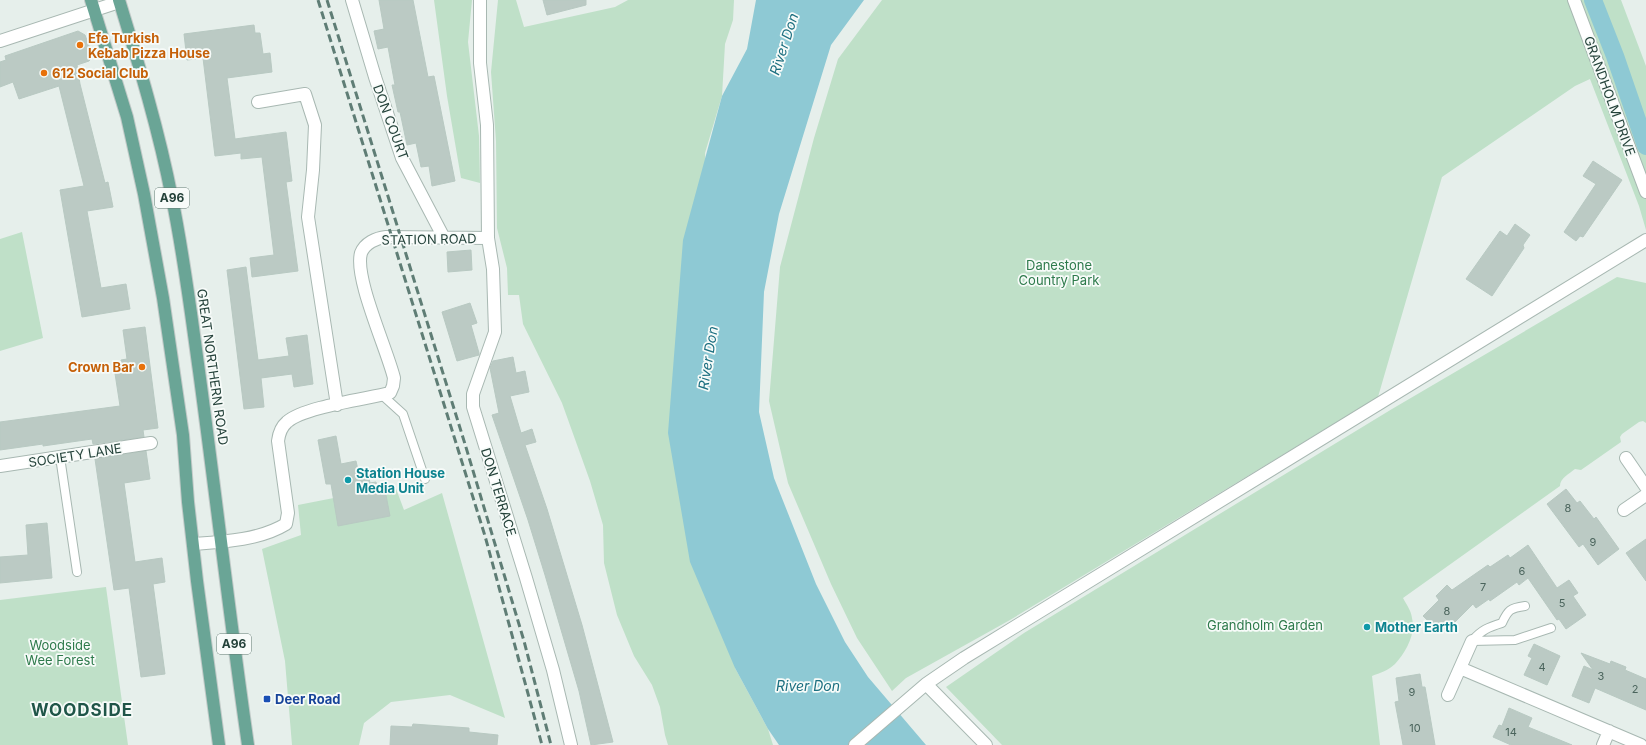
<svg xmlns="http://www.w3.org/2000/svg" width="1646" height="745" font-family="Inter,sans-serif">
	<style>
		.green { fill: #bfe0c8 }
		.water { fill: #8ec9d4 }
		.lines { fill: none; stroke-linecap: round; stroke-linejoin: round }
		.canal { stroke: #8ec9d4; stroke-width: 18 }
		.building { fill: #bbcac4; stroke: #b8c9c2 }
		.lane-casing { stroke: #a8b8b2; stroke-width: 10 }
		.street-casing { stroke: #a8b8b2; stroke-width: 14 }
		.primary-casing { stroke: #c2cac8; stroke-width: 14 }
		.lane { stroke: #fff; stroke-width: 8 }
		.street { stroke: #fff; stroke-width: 12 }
		.primary { stroke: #6aa596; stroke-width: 12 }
		.rail { stroke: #5f7d75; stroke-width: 3; stroke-dasharray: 8 4; stroke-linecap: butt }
		.food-dot { fill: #e8710a; stroke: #f7fbf9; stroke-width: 1.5 }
		.culture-dot { fill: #0f9aa8; stroke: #f7fbf9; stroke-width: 1.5 }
		.transit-dot { fill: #1a4fb4; stroke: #f7fbf9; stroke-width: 1.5 }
		.labels { text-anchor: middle; stroke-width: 3.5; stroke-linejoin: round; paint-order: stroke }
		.number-label { font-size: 11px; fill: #4a645c }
		.shield { fill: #f7fbf9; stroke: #637a73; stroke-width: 1 }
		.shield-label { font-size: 12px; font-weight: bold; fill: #24423a }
		.food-label { font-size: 13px; font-weight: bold; fill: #c56008; stroke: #f7fbf9; text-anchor: start }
		.street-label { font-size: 13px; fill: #24423a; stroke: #f7fbf9 }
		.park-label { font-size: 13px; fill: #2d7a4b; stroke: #f7fbf9 }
		.culture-label { font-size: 13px; font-weight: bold; fill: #0d838f; stroke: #f7fbf9; text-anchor: start }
		.transit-label { font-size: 13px; font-weight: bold; fill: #164399; stroke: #f7fbf9; text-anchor: start }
		.water-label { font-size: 14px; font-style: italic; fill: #1c6f80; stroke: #f7fbf9 }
		.district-label { font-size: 17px; font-weight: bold; letter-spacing: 1px; fill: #1f5548; stroke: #f7fbf9 }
	</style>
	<rect width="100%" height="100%" fill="#e6efeb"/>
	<path class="green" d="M434,0H472L468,42L479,136L480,183L461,178L447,96Z
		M498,0H516L524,27L615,7L628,0H734L733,20L725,44L722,96L705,153L735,668L768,729L773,745H668L665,735L660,707L652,685L634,656L617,615L604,563L603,525L590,481L562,403L523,324L519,295H508L507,268L497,228L496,141L491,72Z
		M882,0H1621L1646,66V230L1639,206L1590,79L1575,86L1442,177L1378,397L1010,620L906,678L892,691L857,638L831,584L788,483L769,401L780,267L814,138L838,59Z
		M22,232L43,338L0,351V239Z
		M1617,277L1646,283V423L1643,421L1639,422L1622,434L1620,437L1621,442L1581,470L1575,469C1569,474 1560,478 1560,486L1403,598C1406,604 1411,610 1412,618C1416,634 1406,652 1395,664C1389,670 1380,673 1372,676L1380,745H1002L946,687L1024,633L1392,409Z
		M395,486L404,510L442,493L505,718L450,695L391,702L364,723L359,745H292L285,661L262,549L301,535L298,505Z
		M106,587L128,745H0V600Z"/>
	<path class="water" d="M756,0H864L831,45L779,214L764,292L759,412L774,478L816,584L845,642L868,677L926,745H779L768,729L735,668L690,562L668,433L683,240L722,96L747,49Z"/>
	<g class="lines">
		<path class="canal" d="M1593,0L1615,56L1646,146"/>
	</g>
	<path class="building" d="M379,0H413L428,77L434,76L455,181L432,186L429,166L421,167L416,143L407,145L400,112H398L392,85H395L388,47L378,49L374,31L384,29Z
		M543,0H586V5L547,15Z
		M254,25L255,33H260L263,54L270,53L272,72L227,78L235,139L286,132L292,181L286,182L298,271L252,277L250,258L274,255L262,157L241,159V153L215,156L203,58L187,60L184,34Z
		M78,31L85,35L93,56L89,61L77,65L80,84L105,183L108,182L113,207L87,211L101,288L126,284L130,309L82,317L60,190L84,186L59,86L19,99L13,82L0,87V62L6,60L5,56Z
		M1593,161L1622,180L1583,237L1580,236L1576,241L1564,232L1596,184L1583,176Z
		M1515,224L1530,235L1523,245L1524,248L1492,296L1466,279L1500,231L1507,236Z
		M471,250L472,270L448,272L447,252Z
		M246,267L258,360L289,356L286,338L307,335L313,384L294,387L292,374L261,378L264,407L244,409L227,270Z
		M470,303L477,323L471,325L479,353V355L457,361L442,312Z
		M145,327L158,428L143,430L144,437L93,444L92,439L43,446V444L0,450V422L120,406L114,367L122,366L121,360L127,359L123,330Z
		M513,357L516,373L525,371L529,392L510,396L521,433L532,429L536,442L525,445L547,509L582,625L613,742L591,745L579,691L545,575L528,520L492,415L499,413L490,368L493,361Z
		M336,436L341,464L356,461L360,479L369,478L370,483L376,482L378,491L385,490L390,516L338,526L331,484H326L318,440Z
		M146,451L150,479L124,483L135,562L162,558L165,582L153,584L165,674L141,677L129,588L114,590L95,459Z
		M1566,489L1577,503L1580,501L1594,519L1596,517L1619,549L1598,565L1583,544L1579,547L1547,504Z
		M47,523L52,578L0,583V557L28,555L26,525Z
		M1646,539V581L1626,553Z
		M1528,545L1557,588L1569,580L1578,593L1573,596L1586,615L1566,629L1559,619L1557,620L1528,578L1519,585L1517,582L1490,601L1489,599L1476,608L1473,604L1451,626L1449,624L1441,633L1423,616L1439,600L1436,596L1447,585L1452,590L1488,565L1490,567L1508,555L1510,558Z
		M1534,644L1560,656L1547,685L1524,675L1532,658L1528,656Z
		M1581,653L1610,664L1611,661L1626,667L1625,670L1646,679V710L1595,688L1589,703L1572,696L1584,666L1593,670Z
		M1420,674L1422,687H1425L1435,745H1403L1395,702L1399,701L1396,678Z
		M1509,708L1532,718L1528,727L1572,745H1511L1493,737L1499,725L1502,726Z
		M413,724L469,728V732L498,735L497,745H390L391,726L412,727Z"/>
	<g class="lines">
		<defs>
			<path id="lane" d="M382,395L403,414L425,479
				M60,457L77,572
				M1472,641L1515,640L1551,628
				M1472,641C1481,630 1489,627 1502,623C1508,610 1510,608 1525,606"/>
			<path id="street" d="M352,0L375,77L402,158L444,238
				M480,0V63L487,125L488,238L493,269L495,332L473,394V407L526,578L553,670L571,745
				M1574,0L1646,192
				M0,41L119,2
				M258,102L305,94L315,125L313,170L308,217L337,405
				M1626,458L1646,487
				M0,466L151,443
				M1624,510L1646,495
				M194,544C223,542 260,540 286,524L288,513L278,441C279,433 281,427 287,422C303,407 366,399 390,393L393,386L394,378C387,349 354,278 361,253C365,243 376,238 386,237L488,238
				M1460,668L1641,745
				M926,684L986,745
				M1448,695L1472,641
				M855,745L926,684L964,658L1646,240
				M1603,745L1609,731"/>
			<path id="primary" d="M91,0L127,117L144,194L163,298L183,435L188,502L197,581L219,745
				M119,0C139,65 159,131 172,198C184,256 191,314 199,371C216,496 230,621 248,745"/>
		</defs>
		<use href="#lane" class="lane-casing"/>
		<use href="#street" class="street-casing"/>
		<use href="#primary" class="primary-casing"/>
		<use href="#lane" class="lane"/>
		<use href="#street" class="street"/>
		<use href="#primary" class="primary"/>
		<path class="rail" d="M318,0L485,536L542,745
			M327,0L465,444L524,641L551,745"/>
	</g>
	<g class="food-dot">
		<circle cx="80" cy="45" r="4"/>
		<circle cx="44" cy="73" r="4"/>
		<circle cx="142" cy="367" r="4"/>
	</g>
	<g class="culture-dot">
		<circle cx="348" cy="480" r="4"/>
		<circle cx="1367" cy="627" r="4"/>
	</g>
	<rect class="transit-dot" x="263" y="695" width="8" height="8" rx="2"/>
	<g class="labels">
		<g class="number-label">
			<text x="1568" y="512">8</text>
			<text x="1593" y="546">9</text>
			<text x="1522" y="575">6</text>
			<text x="1483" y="591">7</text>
			<text x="1562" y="607">5</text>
			<text x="1447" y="615">8</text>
			<text x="1542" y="671">4</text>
			<text x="1601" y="680">3</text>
			<text x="1635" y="693">2</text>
			<text x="1412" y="696">9</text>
			<text x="1415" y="732">10</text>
			<text x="1511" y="736">14</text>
		</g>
		<g class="shield">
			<rect x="155" y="188" width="34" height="20" rx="3"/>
			<rect x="217" y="634" width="34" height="20" rx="3"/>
		</g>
		<g class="shield-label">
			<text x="172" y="202">A96</text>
			<text x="234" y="648">A96</text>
		</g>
		<g class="food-label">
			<text x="88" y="43">Efe Turkish<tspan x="88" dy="15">Kebab Pizza House</tspan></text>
			<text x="52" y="78">612 Social Club</text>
			<text x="134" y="372" text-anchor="end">Crown Bar</text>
		</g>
		<g class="street-label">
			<text transform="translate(1610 96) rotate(70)" y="5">GRANDHOLM DRIVE</text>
			<text transform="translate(391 122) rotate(70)" y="5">DON COURT</text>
			<text transform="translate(429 239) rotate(-1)" y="5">STATION ROAD</text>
			<text transform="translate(213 367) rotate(82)" y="5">GREAT NORTHERN ROAD</text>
			<text transform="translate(75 455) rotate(-9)" y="5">SOCIETY LANE</text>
			<text transform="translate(499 492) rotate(73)" y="5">DON TERRACE</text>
		</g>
		<g class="park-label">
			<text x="1059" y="270">Danestone<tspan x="1059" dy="15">Country Park</tspan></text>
			<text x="1265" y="630">Grandholm Garden</text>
			<text x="60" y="650">Woodside<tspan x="60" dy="15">Wee Forest</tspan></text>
		</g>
		<g class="culture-label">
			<text x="356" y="478">Station House<tspan x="356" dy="15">Media Unit</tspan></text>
			<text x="1375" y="632">Mother Earth</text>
		</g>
		<g class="transit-label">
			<text x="275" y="704">Deer Road</text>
		</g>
		<g class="water-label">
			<text transform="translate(784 44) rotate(-72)" y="5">River Don</text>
			<text transform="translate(708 358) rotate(-81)" y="5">River Don</text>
			<text x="808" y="691">River Don</text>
		</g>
		<g class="district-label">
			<text x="82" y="716">WOODSIDE</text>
		</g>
	</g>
</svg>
